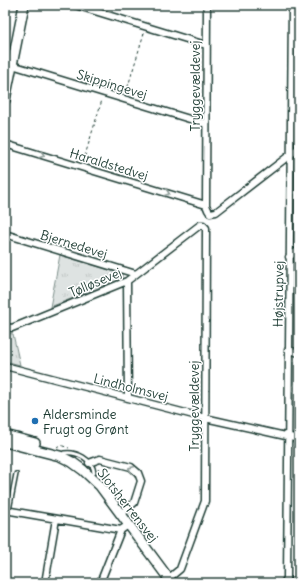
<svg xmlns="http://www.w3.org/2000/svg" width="304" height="588" font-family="Delius,sans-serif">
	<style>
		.grass { fill: url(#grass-tufts); stroke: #7e908b }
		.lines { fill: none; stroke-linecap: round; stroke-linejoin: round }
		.lane-casing { stroke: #1f3d34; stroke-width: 6 }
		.street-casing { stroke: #1f3d34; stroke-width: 9 }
		.secondary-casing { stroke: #1f3d34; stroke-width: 12 }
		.path { stroke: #1f3d34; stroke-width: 1; stroke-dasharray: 3 3; stroke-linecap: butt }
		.lane { stroke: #fff; stroke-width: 3 }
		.street { stroke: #fff; stroke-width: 6 }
		.secondary { stroke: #fff; stroke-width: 9 }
		.oneway { stroke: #8f9e9a }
		.poi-dot { fill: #1f6fb2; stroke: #fff; stroke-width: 1.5 }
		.labels { text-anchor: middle; stroke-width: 3; stroke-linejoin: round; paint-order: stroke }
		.street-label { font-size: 13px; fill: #1f3d34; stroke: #fff }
		.poi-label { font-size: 13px; fill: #1f3d34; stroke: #fff; text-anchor: start }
	</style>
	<defs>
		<pattern id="grass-tufts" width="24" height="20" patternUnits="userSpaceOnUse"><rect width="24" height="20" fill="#dee3e2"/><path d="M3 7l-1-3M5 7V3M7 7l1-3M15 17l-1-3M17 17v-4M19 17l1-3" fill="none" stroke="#bec4c2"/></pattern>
	</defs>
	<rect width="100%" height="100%" fill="#fff"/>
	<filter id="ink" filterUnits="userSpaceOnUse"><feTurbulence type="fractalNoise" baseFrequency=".025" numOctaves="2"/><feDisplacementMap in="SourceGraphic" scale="8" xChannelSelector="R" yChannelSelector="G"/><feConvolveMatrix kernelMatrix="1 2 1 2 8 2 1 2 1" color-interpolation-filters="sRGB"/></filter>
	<g filter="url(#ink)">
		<path class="grass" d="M60,255L122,274V279L50,307Z
			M5,333L13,334L20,365L5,361Z"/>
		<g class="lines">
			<defs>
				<path id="lane" d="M64,453C76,451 93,459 94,473
					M9,510L16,474
					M5,523L7,511"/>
				<path id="street" d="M75,5L206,45
					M207,5L206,205L208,210L210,213L216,212L299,148
					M12,65L206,124
					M5,144L206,205
					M5,234L136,274
					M289,257L299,250
					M127,281L128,398
					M5,327L12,328L127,281L200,225H203L206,228L205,501L180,569L168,579
					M288,350L299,353
					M5,366L205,418L299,439
					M89,463L100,459L131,467L138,473L141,481L134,503L124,511
					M5,510L121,530
					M45,583L56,519
					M100,583L121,530L128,525
					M284,583L287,578L292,5"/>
				<path id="secondary" d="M5,100L24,5
					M5,435L35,443
					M5,442L60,456L72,462L83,470L100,486L172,583"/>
			</defs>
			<use href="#lane" class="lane-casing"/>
			<use href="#street" class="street-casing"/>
			<use href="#secondary" class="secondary-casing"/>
			<path class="path" d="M126,93L144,33
				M83,162L102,100
				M57,447L60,445L69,448
				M98,468L123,503
				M131,514L147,536"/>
			<use href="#lane" class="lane"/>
			<use href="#street" class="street"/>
			<use href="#secondary" class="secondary"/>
		</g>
		<defs><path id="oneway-chevron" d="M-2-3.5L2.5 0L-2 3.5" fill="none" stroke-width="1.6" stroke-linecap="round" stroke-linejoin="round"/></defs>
		<g class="oneway">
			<use href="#oneway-chevron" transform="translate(42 155) rotate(17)"/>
			<use href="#oneway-chevron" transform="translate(167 193) rotate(17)"/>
			<use href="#oneway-chevron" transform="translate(131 469) rotate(-154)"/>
		</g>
	</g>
	<circle class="poi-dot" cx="35" cy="421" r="4"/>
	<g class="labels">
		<g class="street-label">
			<text transform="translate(112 84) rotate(17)" y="5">Skippingevej</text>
			<text transform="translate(195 86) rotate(-90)" y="5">Tryggevældevej</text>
			<text transform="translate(109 164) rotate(17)" y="5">Haraldstedvej</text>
			<text transform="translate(74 244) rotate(17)" y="5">Bjernedevej</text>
			<text transform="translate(95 282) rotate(-23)" y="5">Tølløsevej</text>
			<text transform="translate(278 294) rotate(-89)" y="5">Højstrupvej</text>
			<text transform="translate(131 387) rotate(14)" y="5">Lindholmsvej</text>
			<text transform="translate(194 406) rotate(-90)" y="5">Tryggevældevej</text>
			<text transform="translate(128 505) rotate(52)" y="5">Slotsherrensvej</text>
		</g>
		<g class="poi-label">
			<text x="43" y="419">Aldersminde<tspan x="43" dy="15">Frugt og Grønt</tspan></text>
		</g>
	</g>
	<rect width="304" height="588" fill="none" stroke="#fff" stroke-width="20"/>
	<rect x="10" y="10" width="284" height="568" fill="none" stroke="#1f3d34" stroke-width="1.5" filter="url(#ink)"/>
</svg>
